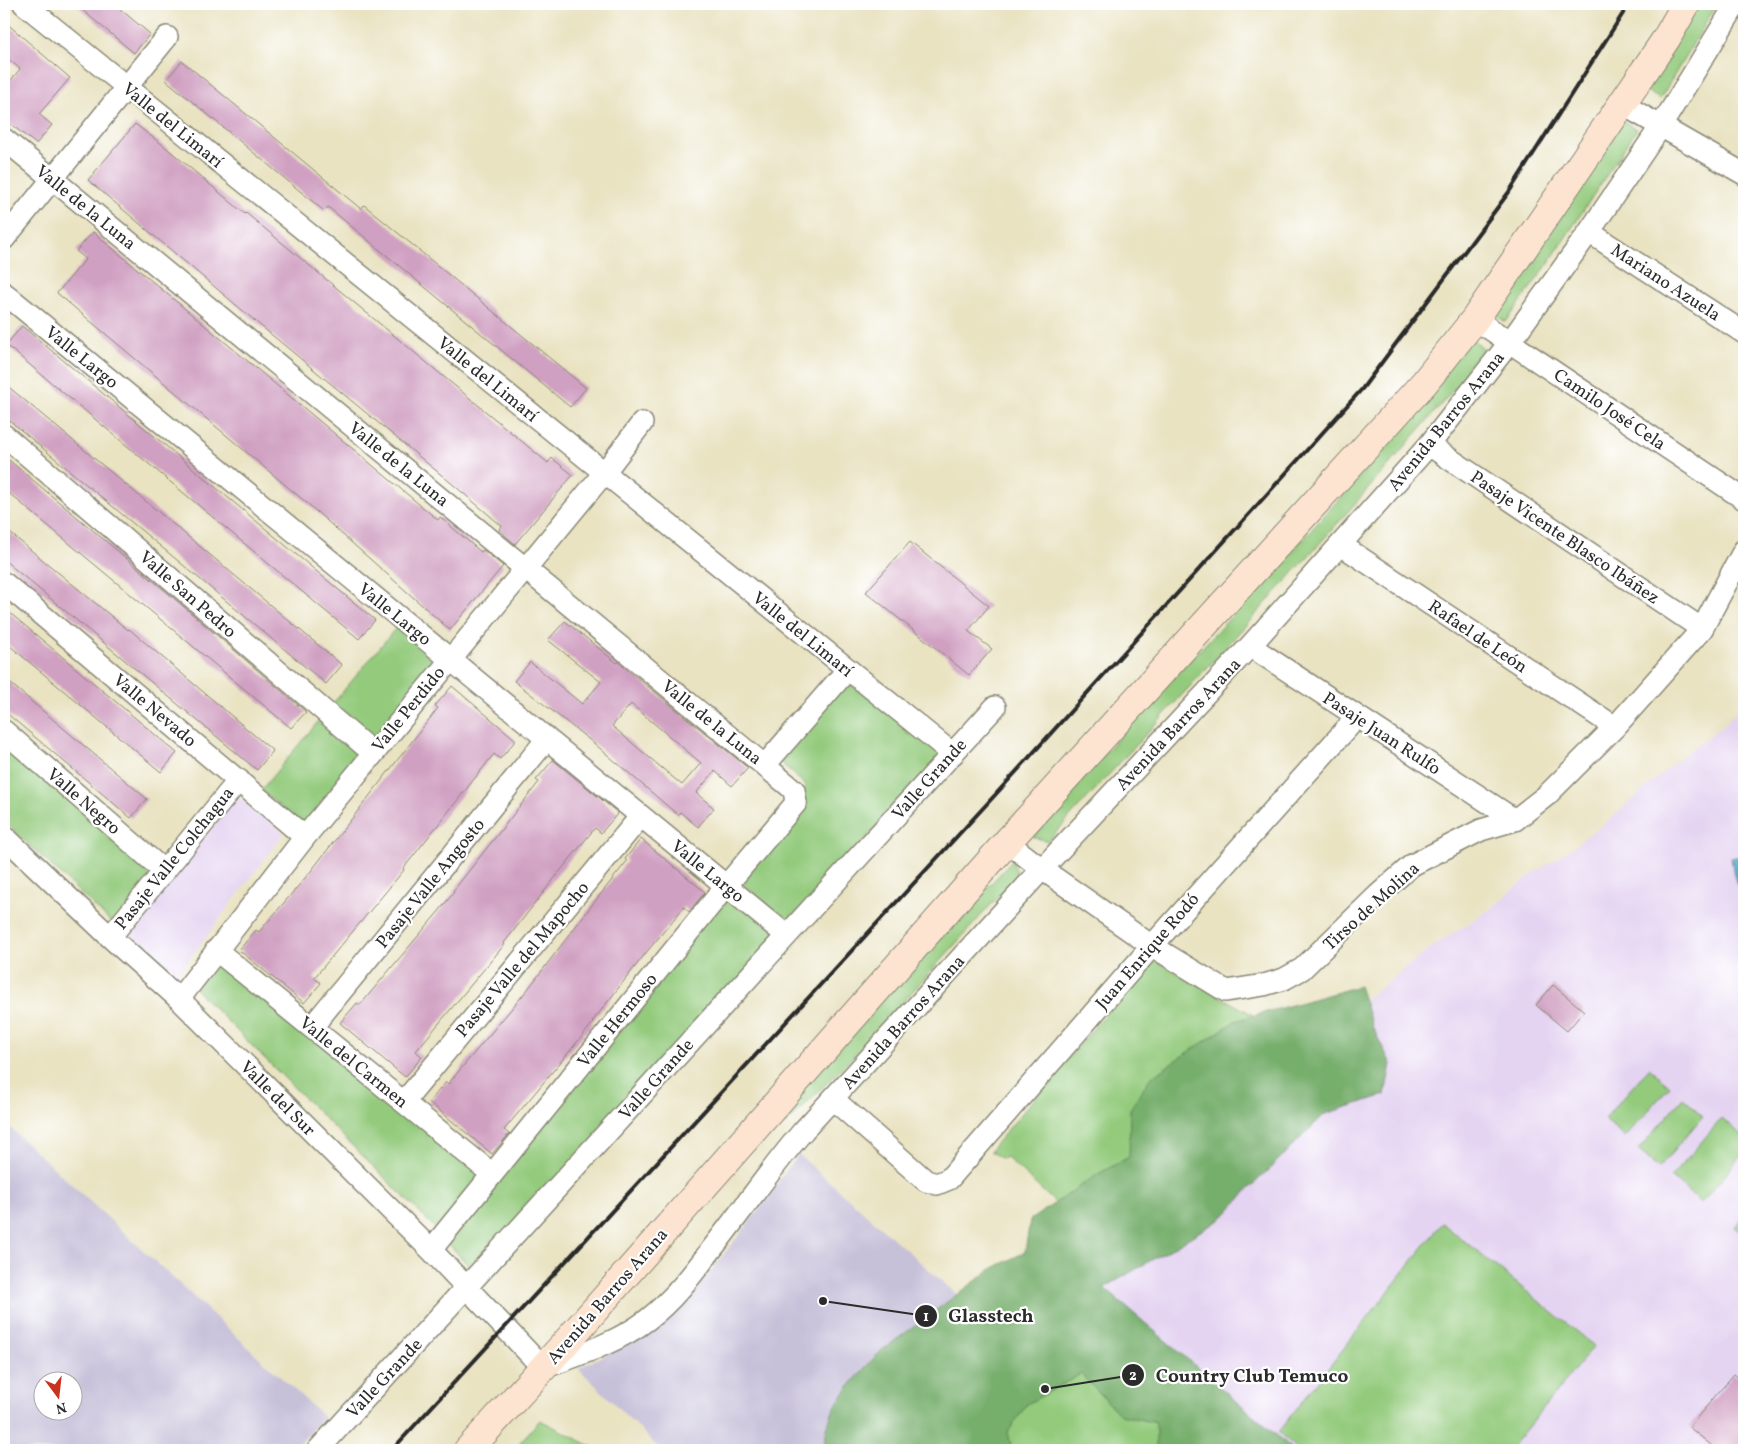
<svg xmlns="http://www.w3.org/2000/svg" width="1748" height="1454" font-family="Vollkorn,serif">
	<style>
		.built { fill: #e4d3f1 }
		.industrial { fill: #c6c0d9; fill-rule: evenodd }
		.green { fill: #93ca7c; stroke: #5f7a54 }
		.forest { fill: #76ae6c; stroke: #506c4c }
		.water { fill: #45a7c4; stroke: #386978 }
		.building { fill: #d0a0c2; fill-rule: evenodd }
		.lines { fill: none; stroke-linecap: round; stroke-linejoin: round }
		.street-casing { stroke: #8a8776; stroke-width: 24 }
		.secondary-casing { stroke: #8a8776; stroke-width: 30 }
		.street { stroke: #fff; stroke-width: 21 }
		.secondary { stroke: #fde4d1; stroke-width: 28 }
		.rail { stroke: #2b2b2b; stroke-width: 4 }
		.labels { text-anchor: middle; stroke-width: 4.5; stroke-linejoin: round; paint-order: stroke }
		.street-label { font-size: 18px; fill: #2b2b2b; stroke: #fff }
		.leader { fill: none; stroke: #2b2b2b; stroke-width: 2 }
		.callout-dot { fill: #2b2b2b; stroke: #fff; stroke-width: 2 }
		.mark-label { font-size: 15px; text-anchor: middle; font-weight: bold; fill: #fff }
		.callout-label { font-size: 19px; text-anchor: middle; font-weight: bold; fill: #2b2b2b; stroke: #fff; stroke-width: 4.5; stroke-linejoin: round; paint-order: stroke }
	</style>
	<rect width="100%" height="100%" fill="#fff"/>
	<filter id="ink" filterUnits="userSpaceOnUse"><feTurbulence type="fractalNoise" baseFrequency=".02" numOctaves="2"/><feDisplacementMap in="SourceGraphic" scale="10" xChannelSelector="R" yChannelSelector="G"/><feConvolveMatrix kernelMatrix="1 2 1 2 8 2 1 2 1" color-interpolation-filters="sRGB"/></filter>
	<filter id="wash" filterUnits="userSpaceOnUse"><feTurbulence type="fractalNoise" baseFrequency=".0096" numOctaves="4" result="noise"/><feDisplacementMap in="SourceGraphic" scale="20" xChannelSelector="R" yChannelSelector="G"/><feGaussianBlur stdDeviation="1.12" result="paint"/><feColorMatrix in="noise" values="0 0 0 0 0 0 0 0 0 0 0 0 0 0 0 0 0 1.4 0 .05"/><feComposite in="paint" operator="in"/></filter>
	<g filter="url(#wash)">
		<rect width="100%" height="100%" fill="#e9e3c2"/>
		<path class="built" d="M1744,701V1450H1278L1095,1294L1344,1013L1383,986L1432,947L1492,908L1528,877L1559,857L1608,821L1682,756L1726,723Z
			M238,797L284,833L178,974L126,931Z"/>
		<path class="industrial" d="M8,1126L324,1417L294,1450H4V1130ZM42,1382H72V1412H42Z
			M798,1154L980,1315L871,1450H661L578,1368L638,1339L698,1287L754,1216Z"/>
		<path class="green" d="M1699,4H1717L1660,99L1643,89Z
			M1618,119L1637,129L1548,264L1506,322L1489,311Z
			M1471,338L1486,351C1346,520 1196,679 1048,841L1033,837L1137,716L1270,576L1390,442Z
			M400,623L442,657L372,743L330,707Z
			M852,671L947,750L789,923L738,880L802,805L805,785L777,759Z
			M321,718L363,754L304,827L261,790Z
			M4,737L156,872L114,925L4,821Z
			M1012,861L1018,875L855,1055L785,1125L774,1117Z
			M731,889L782,932L474,1272L448,1243Z
			M217,959L486,1177L440,1233L194,988Z
			M1152,959L1297,1039L1085,1230L1006,1157L1002,1159L990,1151Z
			M1649,1068L1670,1086L1625,1137L1604,1119Z
			M1683,1098L1703,1116L1659,1168L1638,1150Z
			M1722,1118L1744,1137V1152L1701,1203L1671,1177Z
			M1744,1215V1235L1735,1227Z
			M1442,1223L1594,1346L1509,1450H1299L1278,1432Z
			M980,1315L1278,1450H871Z
			M540,1420L599,1450H513Z"/>
		<path class="forest" d="M1359,986L1373,1028L1391,1064L1385,1095L1325,1114L1252,1186L1221,1219L1104,1288L1294,1450H1156V1423L1120,1415L1081,1374L1027,1404L1008,1432L1012,1450H823C825,1439 827,1426 831,1416C838,1396 866,1366 881,1351L993,1268L1025,1252L1030,1220L1098,1174L1129,1157L1130,1109L1150,1078L1235,1021Z"/>
		<path class="water" d="M1744,855V896C1735,887 1733,871 1731,858Z"/>
		<g id="blocks">
			<path class="building" d="M75,4H114L150,34L134,53Z
				M4,21L70,78L39,114L52,125L36,144L4,119V89L20,69L4,55Z
				M182,61L361,209L364,205L586,388L570,407L328,207L324,211L166,80Z
				M135,124L163,145L245,214L246,213L548,463L552,458L573,475L515,544L499,530L502,526L456,487L261,326L88,180Z
				M93,232L438,520L440,517L481,552L483,550L503,566L450,630L308,504L57,293L86,259L76,251Z
				M22,326L375,620L359,639L6,345Z
				M4,383L342,665L326,684L4,416Z
				M4,456L163,589L306,712L291,728L4,489Z
				M4,528L128,630L129,629L273,751L257,770L4,560Z
				M910,542L989,606L968,631L992,649L969,675L866,592Z
				M4,608L177,753L161,772L4,641Z
				M565,621L617,663L618,662L748,768L732,786L715,771L696,793L714,808L698,827L680,812L678,815L596,745L514,681L530,662L582,704L601,682L548,640ZM631,704L701,763L682,785L612,726Z
				M4,678L147,799L131,818L4,711Z
				M452,686L516,740L500,759L494,754L456,802L403,869L404,870L314,978L321,983L304,1003L239,950L256,930L259,932L311,871L438,708L435,706Z
				M553,760L618,813L601,833L595,828L557,875L504,943L505,944L416,1051L422,1057L405,1077L340,1023L357,1003L360,1005L440,910L454,892L453,891L539,782L536,780Z
				M641,839L705,892L689,912L684,907L645,954L592,1022L593,1023L504,1130L509,1134L492,1154L429,1102L446,1082L448,1084L528,989L592,905L627,861L625,859Z
				M1553,985L1584,1011L1567,1031L1536,1005Z
				M1734,1374L1744,1382V1450H1717L1689,1427Z"/>
		</g>
	</g>
	<g filter="url(#ink)">
		<use href="#blocks" fill-opacity="0" stroke="#8a8776" stroke-width="1"/>
		<g class="lines">
			<defs>
				<path id="street" d="M24,4L953,754
					M1622,104L1744,174
					M4,139L794,790L796,803L726,886L431,1250
					M1589,232L1744,333
					M4,239L167,37
					M4,293L786,935
					M1475,319L1744,499
					M4,435L373,753
					M1429,445L1702,629
					M1341,545L1615,727
					M4,583L305,837
					M1250,646L1515,820
					M4,731L164,871
					M765,765L848,669
					M4,836L110,937L179,999L431,1250L543,1368C578,1355 617,1343 647,1320C672,1301 692,1275 711,1250C743,1210 771,1168 804,1130L1042,869L1250,646L1429,445L1510,342L1589,232L1661,126L1736,4
					M1007,842L1042,869L1152,946L1226,991L1264,985L1284,979L1302,969L1378,895L1412,865L1481,830L1515,820L1547,795L1615,727L1702,629L1744,550
					M110,937L239,780
					M216,950L492,1174
					M179,999L305,837L604,473L642,423
					M312,1027L547,739
					M833,1099L926,1181L937,1184L949,1179L1152,946L1357,717
					M404,1102L641,816
					M318,1450L995,707"/>
				<path id="secondary" d="M468,1450L562,1347L1007,842L1424,383L1475,319L1622,104L1666,39L1686,4"/>
			</defs>
			<use href="#street" class="street-casing"/>
			<use href="#secondary" class="secondary-casing"/>
			<use href="#street" class="street"/>
			<use href="#secondary" class="secondary"/>
			<path class="rail" d="M392,1450L996,794L1362,389L1509,192L1629,4"/>
		</g>
	</g>
	<g class="labels">
		<g class="street-label">
			<text transform="translate(173 125) rotate(39)" y="6">Valle del Limarí</text>
			<text transform="translate(86 207) rotate(39)" y="6">Valle de la Luna</text>
			<text transform="translate(1666 282) rotate(33)" y="6">Mariano Azuela</text>
			<text transform="translate(82 357) rotate(39)" y="6">Valle Largo</text>
			<text transform="translate(488 379) rotate(39)" y="6">Valle del Limarí</text>
			<text transform="translate(1610 409) rotate(34)" y="6">Camilo José Cela</text>
			<text transform="translate(1446 421) rotate(-51)" y="6">Avenida Barros Arana</text>
			<text transform="translate(399 464) rotate(39)" y="6">Valle de la Luna</text>
			<text transform="translate(1565 537) rotate(34)" y="6">Pasaje Vicente Blasco Ibáñez</text>
			<text transform="translate(188 594) rotate(41)" y="6">Valle San Pedro</text>
			<text transform="translate(395 614) rotate(39)" y="6">Valle Largo</text>
			<text transform="translate(803 634) rotate(39)" y="6">Valle del Limarí</text>
			<text transform="translate(1478 636) rotate(34)" y="6">Rafael de León</text>
			<text transform="translate(408 709) rotate(-51)" y="6">Valle Perdido</text>
			<text transform="translate(155 710) rotate(40)" y="6">Valle Nevado</text>
			<text transform="translate(712 722) rotate(39)" y="6">Valle de la Luna</text>
			<text transform="translate(1178 724) rotate(-47)" y="6">Avenida Barros Arana</text>
			<text transform="translate(1382 733) rotate(33)" y="6">Pasaje Juan Rulfo</text>
			<text transform="translate(929 779) rotate(-48)" y="6">Valle Grande</text>
			<text transform="translate(84 801) rotate(41)" y="6">Valle Negro</text>
			<text transform="translate(174 858) rotate(-51)" y="6">Pasaje Valle Colchagua</text>
			<text transform="translate(708 871) rotate(39)" y="6">Valle Largo</text>
			<text transform="translate(430 883) rotate(-51)" y="6">Pasaje Valle Angosto</text>
			<text transform="translate(1371 906) rotate(-42)" y="6">Tirso de Molina</text>
			<text transform="translate(1147 951) rotate(-49)" y="6">Juan Enrique Rodó</text>
			<text transform="translate(522 959) rotate(-50)" y="6">Pasaje Valle del Mapocho</text>
			<text transform="translate(617 1020) rotate(-51)" y="6">Valle Hermoso</text>
			<text transform="translate(903 1022) rotate(-48)" y="6">Avenida Barros Arana</text>
			<text transform="translate(354 1062) rotate(39)" y="6">Valle del Carmen</text>
			<text transform="translate(656 1079) rotate(-48)" y="6">Valle Grande</text>
			<text transform="translate(278 1098) rotate(45)" y="6">Valle del Sur</text>
			<text transform="translate(607 1296) rotate(-49)" y="6">Avenida Barros Arana</text>
			<text transform="translate(384 1378) rotate(-47)" y="6">Valle Grande</text>
		</g>
	</g>
	<path class="leader" d="M823 1301L926 1316M1045 1389L1133 1375"/>
	<g class="callout-dot">
		<circle cx="823" cy="1301" r="5"/>
		<circle cx="1045" cy="1389" r="5"/>
		<circle cx="926" cy="1316" r="12"/>
		<circle cx="1133" cy="1375" r="12"/>
	</g>
	<g class="mark-label">
		<text x="926" y="1321">1</text>
		<text x="1133" y="1380">2</text>
	</g>
	<g class="callout-label">
		<text x="991" y="1322">Glasstech</text>
		<text x="1252" y="1382">Country Club Temuco</text>
	</g>
	<rect width="1748" height="1454" fill="none" stroke="#fff" stroke-width="20"/>
	<g transform="translate(58 1396) rotate(165)"><circle r="24" fill="#ffffff" stroke="#aaaaaa"/>
	<path d="M0-4L9 19L0 12L-9 19Z" fill="#c8321e"/>
	<text y="-8" font-size="14" font-weight="bold" text-anchor="middle" fill="#2b2b2b">N</text>
	</g>
</svg>
